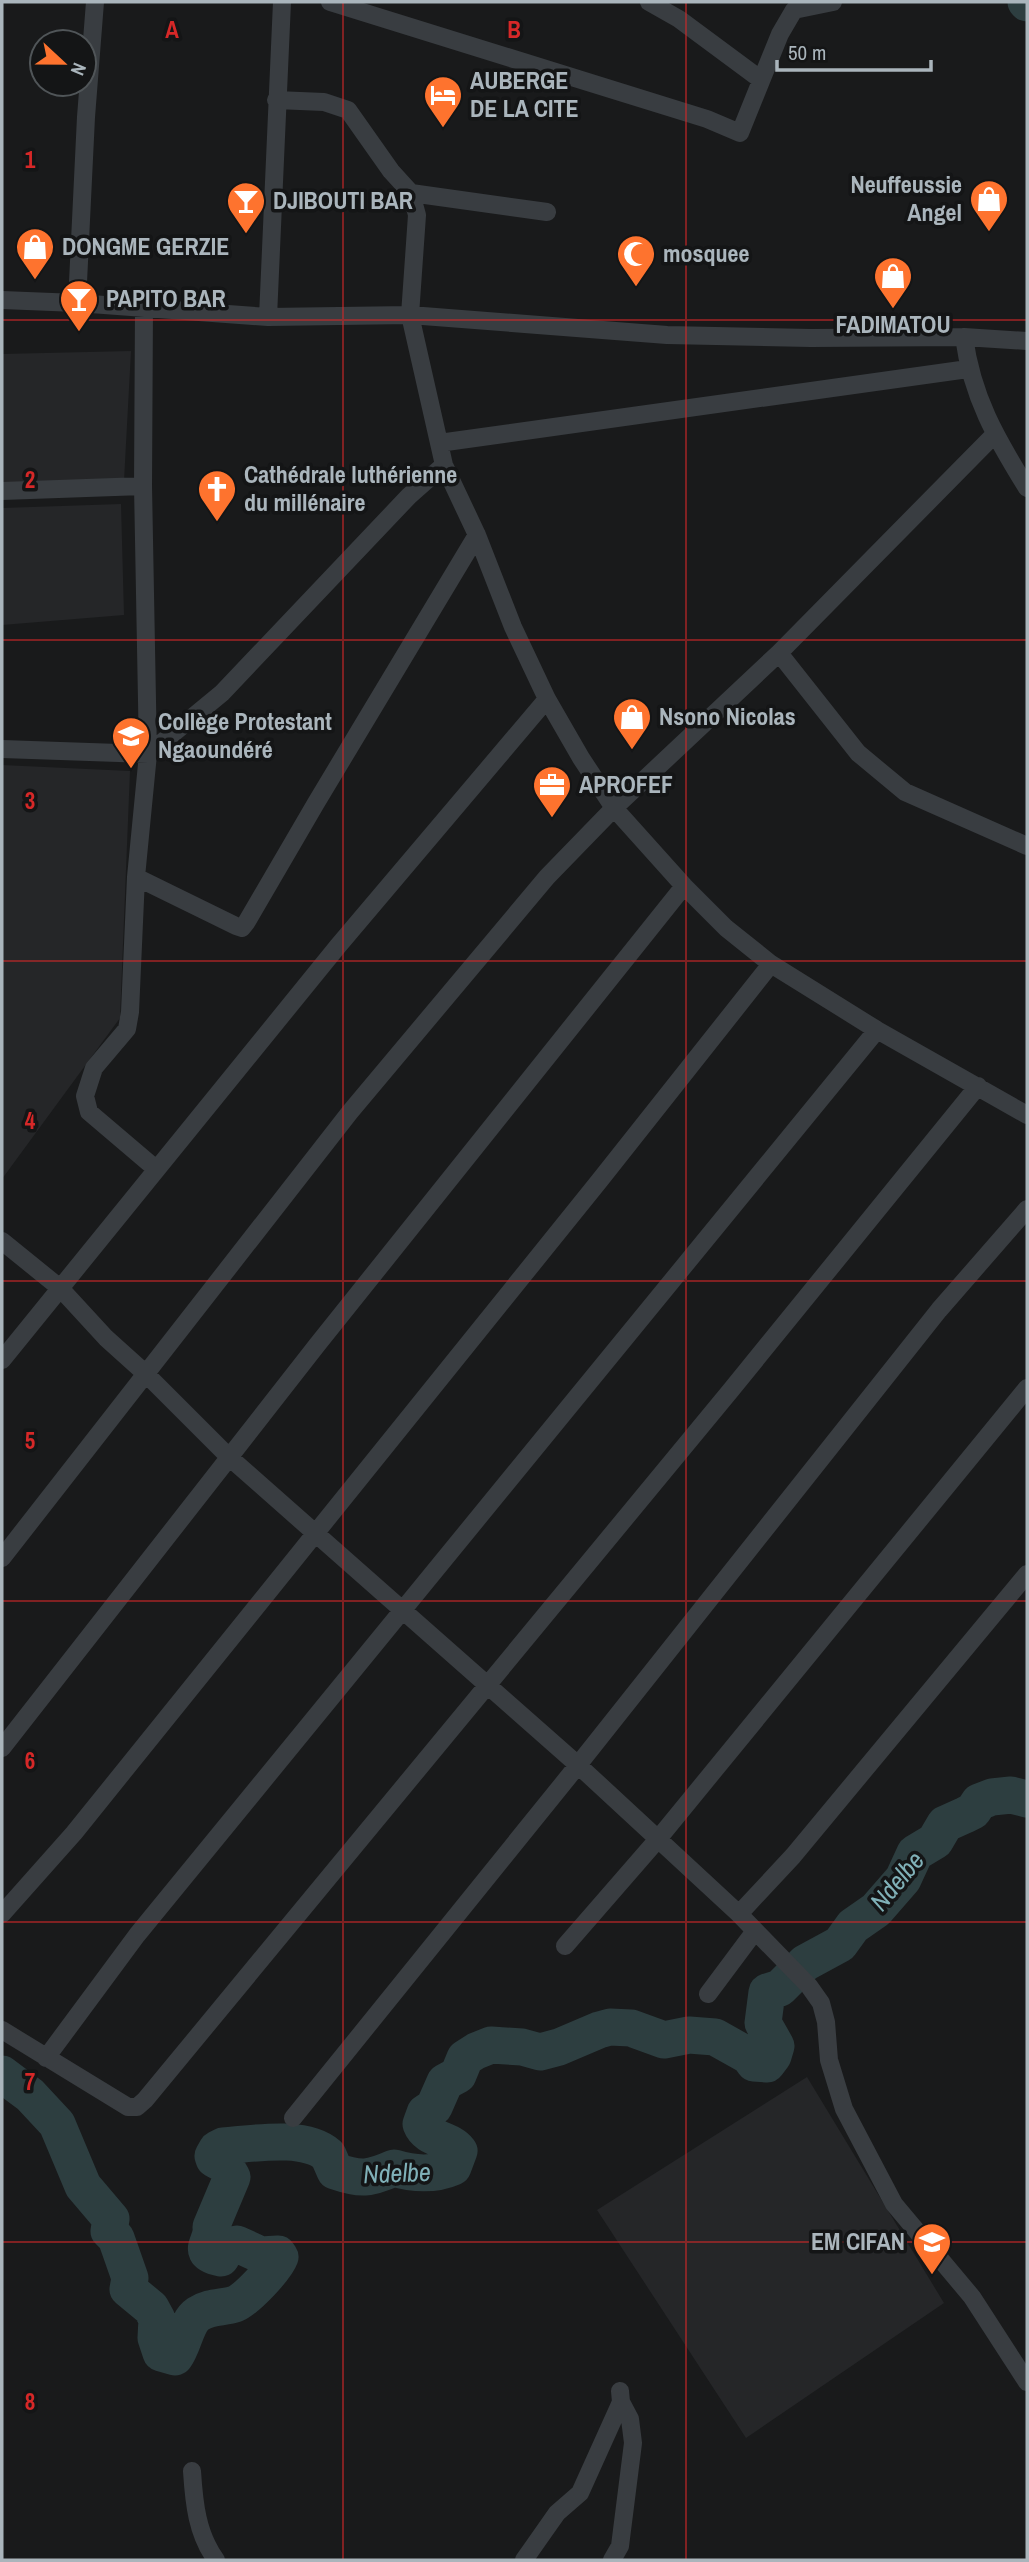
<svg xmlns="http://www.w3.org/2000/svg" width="1029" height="2562" font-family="'Archivo Narrow',sans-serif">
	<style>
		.built { fill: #252628 }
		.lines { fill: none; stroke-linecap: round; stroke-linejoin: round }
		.river { stroke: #2d3e40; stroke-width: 37 }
		.street { stroke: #393d41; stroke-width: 18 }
		.grid { fill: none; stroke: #d62828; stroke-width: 2; stroke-opacity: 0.55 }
		.labels { text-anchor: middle; stroke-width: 7; stroke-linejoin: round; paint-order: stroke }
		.poi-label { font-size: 24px; font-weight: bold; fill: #aab5bc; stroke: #141516; text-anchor: start }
		.water-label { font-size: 26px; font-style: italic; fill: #80b1b8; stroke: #141516 }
		.grid-label { font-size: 23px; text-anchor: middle; font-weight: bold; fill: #d62828; stroke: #141516; stroke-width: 7; stroke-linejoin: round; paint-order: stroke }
	</style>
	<rect width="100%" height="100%" fill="#191a1b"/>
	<path class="built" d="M131,351L124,481L2,485V354Z
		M121,504L124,615L2,625V508Z
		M2,765L130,771L120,1018L2,1179Z
		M807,2077L944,2303L746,2438L597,2210Z"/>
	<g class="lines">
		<path class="river" d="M1026,2L1027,3
			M2,2074L30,2095L57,2124L83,2186L111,2219L109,2231L116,2238L130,2278L128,2289L151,2308L157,2319L156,2338L161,2353L175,2357C184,2345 186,2322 198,2314C210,2306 223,2308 235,2304C247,2299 276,2268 280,2257L278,2254L261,2255L237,2244L227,2247L221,2258C194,2253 213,2243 211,2227L232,2177L225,2165L214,2159L213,2156L217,2149L223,2146C252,2144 304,2134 328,2155L335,2171C361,2180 369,2179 394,2168C413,2174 435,2175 453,2167L459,2151C449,2138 427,2140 421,2124L425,2113L434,2107L445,2082L458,2075L465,2058L476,2051L491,2045L522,2047L540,2052L559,2047L599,2030L610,2027L631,2028L664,2040L689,2035L715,2037L749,2056L754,2063L767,2064L773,2056L776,2046L763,2023L767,1992L780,1988L805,1963L840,1944L853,1926L876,1910L903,1879L915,1853L935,1841L945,1824L965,1815L973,1811L979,1802L992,1797L1011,1795L1027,1799"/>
		<path class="street" d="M330,2L707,119L740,133L780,34L794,10L833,2
			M649,2L679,19L760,79
			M276,100L324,102L348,110L391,171L411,193L417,215L410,315L444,465L477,535L513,627L547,699L581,758L614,808L684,886L726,928L771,964L877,1030L1027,1115
			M411,193L547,212
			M2,300L77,303L268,317L410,315L667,335L811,338L964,337L1027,341
			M77,303L86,117L95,2
			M268,317L282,2
			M964,337C972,397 996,438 1027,488
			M439,443L968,369
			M2,491L143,486L144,307
			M779,653L858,753L905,792L1027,846
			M2,749L148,754L143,486
			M136,877L236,926L242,928L246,923L316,803L477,535
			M156,1169L89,1112L85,1096L94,1068L127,1029L130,1012L136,877L148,754L222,693L409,496L444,465
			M2,1241L60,1288L106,1338L146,1374L229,1457L578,1765L739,1914L809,1986L821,2003L826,2022L829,2060L844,2109L894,2204L972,2297L1027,2382
			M2,1360L338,946L547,699
			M2,1558L350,1112L547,877L614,808L779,653L994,435
			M2,1748L317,1345L684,886
			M2,1914L74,1833L600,1180L771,964
			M739,1914L793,1856L1027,1574
			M565,1946L658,1839L1027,1388
			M708,1994L755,1931
			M2,2030L128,2107H137L145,2100L731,1390L978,1086
			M46,2058L137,1935L877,1030
			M293,2118L578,1765L939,1310L1027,1209
			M192,2471C194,2503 197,2534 216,2560
			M524,2560L557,2513L580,2493L617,2411L621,2402L620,2391
			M612,2560L620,2546L633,2443L630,2419L621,2402"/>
	</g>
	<path class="grid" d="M343,2V2560M686,2V2560M2,320H1027M2,640H1027M2,961H1027M2,1281H1027M2,1601H1027M2,1922H1027M2,2242H1027"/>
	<defs>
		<symbol id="hotel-pin" viewBox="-11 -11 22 30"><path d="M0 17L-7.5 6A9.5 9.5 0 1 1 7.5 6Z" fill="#fe732e" stroke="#141516"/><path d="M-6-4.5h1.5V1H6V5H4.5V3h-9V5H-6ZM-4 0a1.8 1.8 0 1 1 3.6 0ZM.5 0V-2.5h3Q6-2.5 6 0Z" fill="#fff"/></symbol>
		<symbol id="shop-pin" viewBox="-11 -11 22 30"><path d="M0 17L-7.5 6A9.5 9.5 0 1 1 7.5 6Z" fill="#fe732e" stroke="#141516"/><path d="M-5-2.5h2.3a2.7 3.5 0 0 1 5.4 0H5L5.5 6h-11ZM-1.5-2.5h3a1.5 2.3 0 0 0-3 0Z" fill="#fff"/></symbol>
		<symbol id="bar-pin" viewBox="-11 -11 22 30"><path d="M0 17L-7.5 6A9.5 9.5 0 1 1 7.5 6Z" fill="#fe732e" stroke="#141516"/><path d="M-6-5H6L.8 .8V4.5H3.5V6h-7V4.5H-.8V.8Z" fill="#fff"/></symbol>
		<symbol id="mosque-pin" viewBox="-11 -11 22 30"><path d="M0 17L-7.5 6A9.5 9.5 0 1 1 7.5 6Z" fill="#fe732e" stroke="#141516"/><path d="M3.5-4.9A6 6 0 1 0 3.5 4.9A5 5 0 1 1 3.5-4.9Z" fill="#fff"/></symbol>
		<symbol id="church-pin" viewBox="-11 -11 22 30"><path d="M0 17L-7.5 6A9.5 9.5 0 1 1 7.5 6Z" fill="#fe732e" stroke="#141516"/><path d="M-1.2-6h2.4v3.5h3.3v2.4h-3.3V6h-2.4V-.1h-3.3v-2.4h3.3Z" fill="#fff"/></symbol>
		<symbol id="school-pin" viewBox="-11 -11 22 30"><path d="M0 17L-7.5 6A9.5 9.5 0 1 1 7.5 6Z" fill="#fe732e" stroke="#141516"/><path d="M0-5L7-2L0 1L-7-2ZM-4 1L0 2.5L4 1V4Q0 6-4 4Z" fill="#fff"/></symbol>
		<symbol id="office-pin" viewBox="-11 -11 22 30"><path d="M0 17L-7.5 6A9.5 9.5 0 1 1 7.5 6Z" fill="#fe732e" stroke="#141516"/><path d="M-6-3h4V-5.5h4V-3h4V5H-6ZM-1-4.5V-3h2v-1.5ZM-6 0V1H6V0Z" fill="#fff"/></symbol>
	</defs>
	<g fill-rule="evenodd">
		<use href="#hotel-pin" x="421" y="73" width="44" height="60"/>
		<use href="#shop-pin" x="967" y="177" width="44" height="60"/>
		<use href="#bar-pin" x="224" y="179" width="44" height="60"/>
		<use href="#shop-pin" x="13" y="225" width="44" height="60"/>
		<use href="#mosque-pin" x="614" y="232" width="44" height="60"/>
		<use href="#shop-pin" x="871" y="254" width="44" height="60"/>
		<use href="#bar-pin" x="57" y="277" width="44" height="60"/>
		<use href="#church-pin" x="195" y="467" width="44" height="60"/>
		<use href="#shop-pin" x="610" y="695" width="44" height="60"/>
		<use href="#school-pin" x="109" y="714" width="44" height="60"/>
		<use href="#office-pin" x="530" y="763" width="44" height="60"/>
		<use href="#school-pin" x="910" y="2220" width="44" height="60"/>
	</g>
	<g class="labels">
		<g class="poi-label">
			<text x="470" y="89">AUBERGE<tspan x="470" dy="28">DE LA CITE</tspan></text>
			<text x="962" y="193" text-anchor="end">Neuffeussie<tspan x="962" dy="28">Angel</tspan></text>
			<text x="273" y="209">DJIBOUTI BAR</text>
			<text x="62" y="255">DONGME GERZIE</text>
			<text x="663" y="262">mosquee</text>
			<text x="106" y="307">PAPITO BAR</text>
			<text x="893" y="333" text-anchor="middle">FADIMATOU</text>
			<text x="244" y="483">Cathédrale luthérienne<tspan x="244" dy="28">du millénaire</tspan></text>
			<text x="659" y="725">Nsono Nicolas</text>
			<text x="158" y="730">Collège Protestant<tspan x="158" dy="28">Ngaoundéré</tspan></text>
			<text x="579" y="793">APROFEF</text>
			<text x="905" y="2250" text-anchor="end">EM CIFAN</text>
		</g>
		<g class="water-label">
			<text transform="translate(897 1881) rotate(-50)" y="9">Ndelbe</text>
			<text transform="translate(397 2173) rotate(-2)" y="9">Ndelbe</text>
		</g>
	</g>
	<g class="grid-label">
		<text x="172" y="38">A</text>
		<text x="514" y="38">B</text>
		<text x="30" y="168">1</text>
		<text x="30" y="488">2</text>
		<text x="30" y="809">3</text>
		<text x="30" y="1129">4</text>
		<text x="30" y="1449">5</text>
		<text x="30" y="1769">6</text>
		<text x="30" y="2090">7</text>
		<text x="30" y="2410">8</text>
	</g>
	<rect width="1029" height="2562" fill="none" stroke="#aab5bc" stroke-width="7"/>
	<g transform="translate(63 63) rotate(112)"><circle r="33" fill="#141516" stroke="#505558" stroke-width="2"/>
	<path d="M0-5L12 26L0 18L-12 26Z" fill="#fe732e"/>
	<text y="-10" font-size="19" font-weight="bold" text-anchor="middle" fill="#aab5bc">N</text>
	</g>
	<path d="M777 60v10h154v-10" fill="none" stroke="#aab5bc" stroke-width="3.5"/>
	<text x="788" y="60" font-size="21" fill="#aab5bc" stroke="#141516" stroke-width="5" paint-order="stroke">50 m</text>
</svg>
